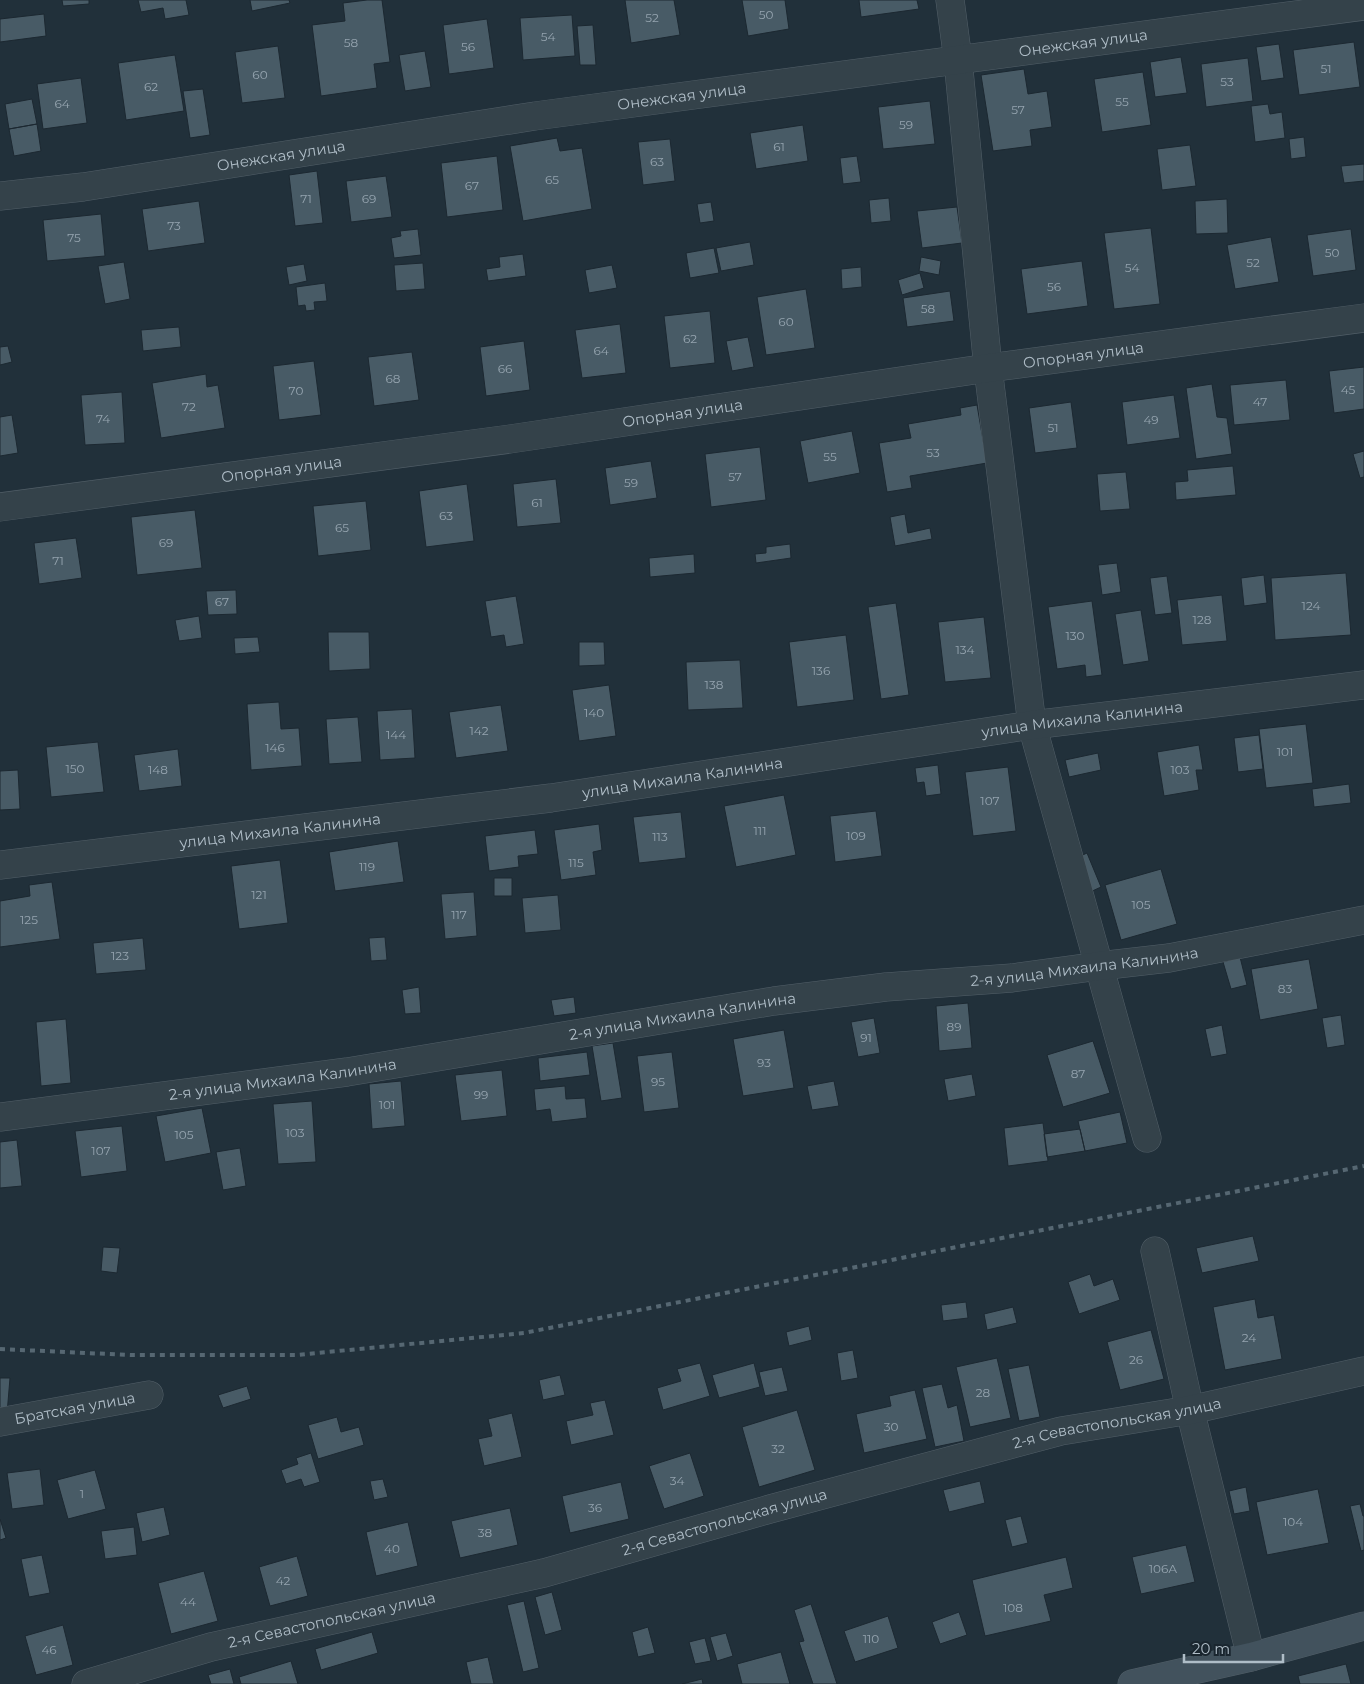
<svg xmlns="http://www.w3.org/2000/svg" width="1364" height="1684" font-family="Montserrat,sans-serif">
	<style>
		.building { fill: #485b66; stroke: #1c2831 }
		.lines { fill: none; stroke-linecap: round; stroke-linejoin: round }
		.street-casing { stroke: #525f68; stroke-width: 29 }
		.secondary-casing { stroke: #525f68; stroke-width: 29 }
		.street { stroke: #34424a; stroke-width: 28 }
		.secondary { stroke: #42525d; stroke-width: 28 }
		.rail { stroke: #566772; stroke-width: 4; stroke-dasharray: 5 5; stroke-linecap: butt }
		.labels { text-anchor: middle; stroke-width: 4; stroke-linejoin: round; paint-order: stroke }
		.number-label { font-size: 12px; fill: #95a4af }
		.street-label { font-size: 15px; fill: #afbdc7; stroke: #1a262f }
	</style>
	<rect width="100%" height="100%" fill="#21303a"/>
	<path class="building" d="M62,0H89V4L63,6Z
		M138,0H186L189,15L165,19L163,8L141,12Z
		M250,0H289L290,3L252,11Z
		M367,0H382L390,62L374,64L377,88L321,96L312,25L345,21L343,3Z
		M625,0H674L680,35L631,43Z
		M742,0H785L789,29L748,36Z
		M859,0H917L919,9L861,17Z
		M44,14L46,36L0,42V19Z
		M572,15L575,56L523,60L520,18Z
		M487,19L494,68L449,74L443,25Z
		M593,25L596,65H580L577,26Z
		M1354,42L1360,87L1299,95L1293,50Z
		M1279,44L1284,78L1261,81L1256,47Z
		M278,46L285,98L242,103L235,52Z
		M425,51L431,87L405,91L399,55Z
		M175,55L184,111L126,120L118,63Z
		M1181,57L1187,93L1155,97L1150,62Z
		M1248,58L1253,101L1206,107L1201,64Z
		M1024,69L1028,94L1047,91L1052,127L1030,130L1032,146L993,151L981,75Z
		M1143,72L1151,125L1102,132L1094,79Z
		M81,78L87,123L43,129L37,84Z
		M203,89L210,135L190,138L183,91Z
		M32,99L37,124L9,129L5,104Z
		M930,101L935,144L883,149L878,107Z
		M1268,104L1270,114L1282,112L1285,138L1255,142L1251,106Z
		M37,124L41,151L14,156L9,129Z
		M803,125L808,161L756,169L750,133Z
		M1304,137L1306,157L1291,159L1289,139Z
		M557,138L560,151L582,148L592,209L523,221L510,146Z
		M670,139L675,181L643,185L638,142Z
		M1190,145L1196,186L1162,190L1157,149Z
		M497,156L503,210L447,217L441,163Z
		M857,156L861,182L843,184L840,158Z
		M1364,164V181L1344,183L1341,166Z
		M317,171L323,223L295,226L289,175Z
		M386,176L392,217L351,222L346,181Z
		M889,198L891,221L871,223L869,200Z
		M1227,199L1228,233L1196,234L1195,201Z
		M199,201L205,243L148,251L142,209Z
		M711,202L714,221L700,223L697,204Z
		M957,207L962,243L922,248L917,211Z
		M101,214L105,256L47,261L43,220Z
		M1151,228L1160,304L1114,309L1104,233Z
		M418,229L421,255L394,258L391,238L401,236L400,231Z
		M1351,229L1356,270L1313,276L1307,235Z
		M1271,237L1279,282L1235,289L1227,245Z
		M750,242L754,265L721,271L716,248Z
		M714,248L719,273L690,278L686,253Z
		M523,254L526,276L488,281L486,269L500,267L499,257Z
		M921,257L941,261L939,275L919,271Z
		M1082,261L1088,306L1027,314L1021,269Z
		M124,262L130,299L105,304L98,266Z
		M423,263L425,289L396,291L394,265Z
		M304,264L307,281L289,285L286,267Z
		M612,265L617,288L589,293L585,270Z
		M861,267L862,287L842,289L841,269Z
		M920,273L924,288L902,295L898,280Z
		M325,283L327,301L314,302L315,310L306,311L305,305L298,306L296,287Z
		M806,289L815,348L766,355L757,297Z
		M950,291L954,321L907,327L903,298Z
		M710,311L715,363L670,368L664,316Z
		M620,324L626,373L582,378L575,330Z
		M179,327L181,347L143,351L141,330Z
		M748,337L754,367L732,371L726,341Z
		M524,341L530,390L486,396L480,347Z
		M8,346L12,362L0,365V347Z
		M412,352L419,400L374,406L368,357Z
		M314,361L321,415L279,420L273,366Z
		M1364,367V409L1334,413L1329,371Z
		M206,374L207,387L218,385L225,428L161,438L152,383Z
		M1286,380L1290,420L1234,425L1230,385Z
		M1212,384L1217,417L1227,418L1232,454L1196,459L1186,388Z
		M122,392L125,443L85,445L81,395Z
		M1174,395L1180,438L1127,445L1122,402Z
		M1071,402L1077,448L1035,453L1029,408Z
		M977,405L987,463L910,476L912,488L887,492L879,443L911,438L908,424L961,415L960,408Z
		M12,415L18,453L0,456V417Z
		M852,431L860,473L808,483L800,441Z
		M760,447L766,500L711,507L705,454Z
		M1364,451V477L1360,478L1353,454Z
		M651,461L657,498L610,505L605,468Z
		M1233,466L1236,495L1176,500L1175,482L1188,481L1187,470Z
		M1126,472L1130,509L1100,511L1097,474Z
		M556,479L561,523L517,527L513,484Z
		M467,484L474,541L426,547L419,491Z
		M366,501L371,550L318,556L313,506Z
		M195,510L202,568L137,575L131,517Z
		M905,514L908,533L930,528L932,539L895,546L890,517Z
		M76,538L82,578L39,584L34,543Z
		M790,544L791,558L756,563L755,554L766,553V547Z
		M694,554L695,573L650,577L649,558Z
		M1117,563L1121,592L1102,595L1098,565Z
		M1346,573L1351,635L1275,640L1271,578Z
		M1264,575L1267,603L1244,606L1241,578Z
		M1167,576L1172,613L1155,615L1150,578Z
		M236,590L237,614L208,615L206,591Z
		M1222,595L1227,641L1182,645L1177,600Z
		M516,596L524,644L506,647L504,635L491,637L485,601Z
		M1092,601L1102,675L1086,677L1085,665L1057,669L1048,607Z
		M896,603L909,695L881,699L868,607Z
		M1141,610L1149,661L1123,665L1115,614Z
		M199,616L202,638L179,641L175,620Z
		M984,617L991,678L945,682L938,622Z
		M328,632H369L370,669L329,671Z
		M846,635L854,700L797,707L789,642Z
		M258,637L260,652L235,654L234,638Z
		M579,642H604L605,665L579,666Z
		M740,660L743,708L688,710L686,662Z
		M609,685L616,736L579,741L572,690Z
		M279,702L281,729L299,728L302,766L251,770L247,704Z
		M501,705L508,751L456,758L449,712Z
		M412,709L415,758L380,760L377,711Z
		M358,717L362,762L329,764L326,719Z
		M1306,724L1313,783L1266,788L1259,729Z
		M1259,735L1263,769L1238,772L1234,738Z
		M98,742L104,792L51,797L46,747Z
		M1199,745L1203,770H1196L1199,790L1164,796L1157,752Z
		M178,749L182,786L139,791L134,755Z
		M1098,753L1101,770L1069,777L1065,760Z
		M938,765L941,794L926,796L924,782L917,783L915,768Z
		M1008,767L1016,831L973,836L965,772Z
		M18,770L20,809L0,810V771Z
		M1349,784L1351,803L1314,807L1312,789Z
		M784,795L796,855L736,867L724,806Z
		M876,811L882,856L835,862L830,816Z
		M681,812L686,858L639,863L633,817Z
		M599,824L602,850L593,852L596,875L561,880L554,830Z
		M535,830L538,854L518,856L519,867L489,871L485,836Z
		M398,841L404,882L335,891L329,852Z
		M1087,853L1101,887L1088,893L1074,859Z
		M280,860L288,923L239,929L231,866Z
		M1161,869L1177,924L1121,940L1105,885Z
		M494,878H512V896H494Z
		M52,882L60,939L0,947V901L30,896L29,885Z
		M474,892L477,936L445,939L441,894Z
		M558,895L561,930L525,933L522,898Z
		M385,937L387,960L371,961L369,938Z
		M143,938L146,970L96,974L93,943Z
		M1240,957L1247,985L1231,989L1223,962Z
		M1309,959L1318,1009L1260,1020L1251,969Z
		M419,987L421,1013L405,1014L402,990Z
		M574,997L576,1013L554,1016L551,1000Z
		M968,1003L972,1048L939,1051L936,1006Z
		M1341,1015L1345,1045L1327,1048L1322,1018Z
		M874,1018L880,1053L858,1057L851,1022Z
		M66,1019L71,1083L41,1086L36,1022Z
		M1222,1025L1227,1054L1211,1057L1205,1029Z
		M784,1030L794,1088L743,1096L733,1039Z
		M1093,1041L1110,1093L1063,1107L1047,1055Z
		M613,1043L622,1098L601,1101L592,1046Z
		M587,1052L590,1075L540,1081L538,1058Z
		M672,1052L679,1108L644,1112L637,1056Z
		M502,1070L507,1116L461,1121L455,1075Z
		M972,1074L976,1096L948,1101L944,1079Z
		M401,1081L405,1126L372,1129L369,1084Z
		M834,1081L839,1106L812,1110L807,1086Z
		M565,1086L566,1099L585,1098L587,1118L552,1122L550,1109L536,1111L534,1089Z
		M312,1101L316,1162L278,1164L273,1104Z
		M202,1108L211,1153L165,1162L156,1116Z
		M1120,1112L1127,1143L1085,1151L1078,1121Z
		M1043,1123L1048,1161L1008,1166L1004,1128Z
		M122,1126L127,1171L81,1177L75,1131Z
		M1080,1129L1085,1151L1047,1157L1044,1134Z
		M17,1140L22,1186L0,1188V1142Z
		M240,1148L246,1186L223,1190L216,1152Z
		M1253,1236L1259,1261L1202,1273L1196,1248Z
		M103,1247L120,1248L117,1273L101,1271Z
		M1090,1274L1094,1286L1113,1279L1120,1300L1079,1314L1068,1282Z
		M1255,1299L1258,1318L1274,1315L1282,1359L1225,1370L1213,1307Z
		M966,1302L968,1318L943,1321L941,1305Z
		M1013,1307L1017,1323L987,1330L984,1314Z
		M809,1326L812,1340L789,1346L786,1332Z
		M1151,1330L1164,1379L1120,1390L1107,1342Z
		M853,1350L858,1378L841,1381L837,1353Z
		M997,1358L1011,1418L970,1427L956,1367Z
		M700,1363L710,1396L663,1410L657,1388L681,1381L677,1369Z
		M754,1363L760,1387L719,1398L712,1375Z
		M1029,1365L1040,1417L1019,1421L1008,1369Z
		M782,1367L788,1391L765,1396L759,1372Z
		M560,1375L565,1395L543,1400L539,1380Z
		M0,1378H10L7,1414H0Z
		M942,1384L948,1408L957,1405L964,1441L935,1447L922,1388Z
		M247,1386L251,1399L223,1408L218,1395Z
		M915,1390L927,1439L864,1453L856,1414L891,1406L889,1396Z
		M605,1400L614,1435L571,1445L566,1421L593,1415L590,1403Z
		M797,1410L815,1470L759,1487L742,1427Z
		M512,1413L522,1457L484,1466L478,1439L492,1436L488,1419Z
		M337,1417L341,1432L359,1427L364,1445L318,1459L308,1425Z
		M311,1453L320,1482L304,1487L301,1479L286,1484L281,1470L298,1464L296,1458Z
		M690,1453L704,1496L664,1509L649,1466Z
		M40,1469L44,1505L12,1509L7,1473Z
		M95,1470L106,1509L68,1519L57,1480Z
		M383,1479L388,1497L374,1500L370,1481Z
		M980,1481L985,1503L949,1512L943,1490Z
		M621,1482L629,1519L570,1533L562,1496Z
		M1246,1487L1250,1511L1234,1514L1229,1491Z
		M1318,1489L1329,1543L1267,1555L1256,1502Z
		M1360,1504L1363,1516H1364V1550L1361,1551L1350,1506Z
		M164,1507L170,1535L142,1542L136,1513Z
		M510,1508L518,1545L460,1558L451,1521Z
		M1021,1516L1028,1543L1012,1547L1005,1520Z
		M0,1519L6,1538L0,1540Z
		M408,1522L418,1566L376,1576L366,1532Z
		M134,1527L137,1555L105,1559L101,1531Z
		M1186,1545L1195,1582L1141,1594L1132,1557Z
		M42,1555L50,1593L29,1597L21,1559Z
		M297,1556L308,1596L270,1606L259,1567Z
		M1066,1557L1073,1588L1044,1595L1051,1621L985,1636L972,1580Z
		M204,1571L218,1621L171,1634L158,1583Z
		M552,1592L562,1630L545,1635L535,1597Z
		M524,1601L539,1668L523,1672L507,1605Z
		M811,1604L837,1684H813L799,1642L804,1641L794,1610Z
		M959,1612L967,1635L940,1644L932,1622Z
		M888,1616L898,1648L855,1662L844,1631Z
		M63,1625L73,1665L36,1675L25,1636Z
		M648,1627L655,1653L638,1657L632,1632Z
		M372,1632L378,1653L321,1670L315,1649Z
		M726,1633L733,1656L717,1661L710,1637Z
		M705,1638L711,1661L695,1664L689,1642Z
		M781,1652L790,1684H742L737,1664Z
		M488,1657L494,1684H471L466,1662Z
		M291,1661L298,1684H241L239,1677Z
		M1346,1664L1351,1684H1300L1298,1676Z
		M230,1669L234,1684H211L208,1675Z
		M702,1679L703,1684H682Z"/>
	<g class="lines">
		<defs>
			<g id="street">
				<path d="M950,0L958,60L988,368L1032,725L1147,1138"/>
				<path id="s1" d="M0,196L83,187L535,116L1364,6"/>
				<path id="s2" d="M0,507L510,439L988,368L1364,318"/>
				<path id="s3" d="M0,865L551,798L1032,725L1364,685"/>
				<path id="s4" d="M0,1117L347,1072L774,1001L886,987L1012,978L1099,966L1169,958L1364,920"/>
				<path d="M1155,1251L1190,1410L1251,1657"/>
				<path id="s5" d="M0,1422L149,1395"/>
				<path id="s6" d="M86,1684L211,1647L544,1573L770,1509L1061,1431L1190,1410L1364,1371"/>
			</g>
			<path id="secondary" d="M1132,1684L1251,1657L1364,1626"/>
		</defs>
		<use href="#street" class="street-casing"/>
		<use href="#secondary" class="secondary-casing"/>
		<use href="#street" class="street"/>
		<use href="#secondary" class="secondary"/>
		<path class="rail" d="M0,1349L130,1355H297L524,1333L1364,1166"/>
	</g>
	<g class="labels">
		<g class="number-label">
			<text x="766" y="19">50</text>
			<text x="652" y="22">52</text>
			<text x="548" y="41">54</text>
			<text x="351" y="47">58</text>
			<text x="468" y="51">56</text>
			<text x="1326" y="73">51</text>
			<text x="260" y="79">60</text>
			<text x="1227" y="86">53</text>
			<text x="151" y="91">62</text>
			<text x="1122" y="106">55</text>
			<text x="62" y="108">64</text>
			<text x="1018" y="114">57</text>
			<text x="906" y="129">59</text>
			<text x="779" y="151">61</text>
			<text x="657" y="166">63</text>
			<text x="552" y="184">65</text>
			<text x="472" y="190">67</text>
			<text x="306" y="203">71</text>
			<text x="369" y="203">69</text>
			<text x="174" y="230">73</text>
			<text x="74" y="242">75</text>
			<text x="1332" y="257">50</text>
			<text x="1253" y="267">52</text>
			<text x="1132" y="272">54</text>
			<text x="1054" y="291">56</text>
			<text x="928" y="313">58</text>
			<text x="786" y="326">60</text>
			<text x="690" y="343">62</text>
			<text x="601" y="355">64</text>
			<text x="505" y="373">66</text>
			<text x="393" y="383">68</text>
			<text x="1348" y="394">45</text>
			<text x="296" y="395">70</text>
			<text x="1260" y="406">47</text>
			<text x="189" y="411">72</text>
			<text x="103" y="423">74</text>
			<text x="1151" y="424">49</text>
			<text x="1053" y="432">51</text>
			<text x="933" y="457">53</text>
			<text x="830" y="461">55</text>
			<text x="735" y="481">57</text>
			<text x="631" y="487">59</text>
			<text x="537" y="507">61</text>
			<text x="446" y="520">63</text>
			<text x="342" y="532">65</text>
			<text x="166" y="547">69</text>
			<text x="58" y="565">71</text>
			<text x="222" y="606">67</text>
			<text x="1311" y="610">124</text>
			<text x="1202" y="624">128</text>
			<text x="1075" y="640">130</text>
			<text x="965" y="654">134</text>
			<text x="821" y="675">136</text>
			<text x="714" y="689">138</text>
			<text x="594" y="717">140</text>
			<text x="479" y="735">142</text>
			<text x="396" y="739">144</text>
			<text x="275" y="752">146</text>
			<text x="1285" y="756">101</text>
			<text x="75" y="773">150</text>
			<text x="158" y="774">148</text>
			<text x="1180" y="774">103</text>
			<text x="990" y="805">107</text>
			<text x="760" y="835">111</text>
			<text x="856" y="840">109</text>
			<text x="660" y="841">113</text>
			<text x="576" y="867">115</text>
			<text x="367" y="871">119</text>
			<text x="259" y="899">121</text>
			<text x="1141" y="909">105</text>
			<text x="459" y="919">117</text>
			<text x="29" y="924">125</text>
			<text x="120" y="960">123</text>
			<text x="1285" y="993">83</text>
			<text x="954" y="1031">89</text>
			<text x="866" y="1042">91</text>
			<text x="764" y="1067">93</text>
			<text x="1078" y="1078">87</text>
			<text x="658" y="1086">95</text>
			<text x="481" y="1099">99</text>
			<text x="387" y="1109">101</text>
			<text x="295" y="1137">103</text>
			<text x="184" y="1139">105</text>
			<text x="101" y="1155">107</text>
			<text x="1249" y="1342">24</text>
			<text x="1136" y="1364">26</text>
			<text x="983" y="1397">28</text>
			<text x="891" y="1431">30</text>
			<text x="778" y="1453">32</text>
			<text x="677" y="1485">34</text>
			<text x="82" y="1498">1</text>
			<text x="595" y="1512">36</text>
			<text x="1293" y="1526">104</text>
			<text x="485" y="1537">38</text>
			<text x="392" y="1553">40</text>
			<text x="1163" y="1573">106А</text>
			<text x="283" y="1585">42</text>
			<text x="188" y="1606">44</text>
			<text x="1013" y="1612">108</text>
			<text x="871" y="1643">110</text>
			<text x="49" y="1654">46</text>
		</g>
		<g class="street-label">
			<text dy="5" stroke="none"><textPath href="#s1" startOffset="1094">Онежская улица</textPath></text>
			<text dy="5" stroke="none"><textPath href="#s1" startOffset="689">Онежская улица</textPath></text>
			<text dy="5" stroke="none"><textPath href="#s1" startOffset="284">Онежская улица</textPath></text>
			<text dy="5" stroke="none"><textPath href="#s2" startOffset="1094">Опорная улица</textPath></text>
			<text dy="5" stroke="none"><textPath href="#s2" startOffset="689">Опорная улица</textPath></text>
			<text dy="5" stroke="none"><textPath href="#s2" startOffset="284">Опорная улица</textPath></text>
			<text dy="5" stroke="none"><textPath href="#s3" startOffset="1092">улица Михаила Калинина</textPath></text>
			<text dy="5" stroke="none"><textPath href="#s3" startOffset="688">улица Михаила Калинина</textPath></text>
			<text dy="5" stroke="none"><textPath href="#s3" startOffset="282">улица Михаила Калинина</textPath></text>
			<text dy="5" stroke="none"><textPath href="#s4" startOffset="1095">2-я улица Михаила Калинина</textPath></text>
			<text dy="5" stroke="none"><textPath href="#s4" startOffset="690">2-я улица Михаила Калинина</textPath></text>
			<text dy="5" stroke="none"><textPath href="#s4" startOffset="285">2-я улица Михаила Калинина</textPath></text>
			<text dy="5" stroke="none"><textPath href="#s5" startOffset="76">Братская улица</textPath></text>
			<text dy="5" stroke="none"><textPath href="#s6" startOffset="1064">2-я Севастопольская улица</textPath></text>
			<text dy="5" stroke="none"><textPath href="#s6" startOffset="659">2-я Севастопольская улица</textPath></text>
			<text dy="5" stroke="none"><textPath href="#s6" startOffset="254">2-я Севастопольская улица</textPath></text>
		</g>
	</g>
	<path d="M1184 1654v8h99v-8" fill="none" stroke="#afbdc7" stroke-width="2.5"/>
	<text x="1192" y="1654" font-size="15" fill="#afbdc7" stroke="#1a262f" stroke-width="4" paint-order="stroke">20 m</text>
</svg>
